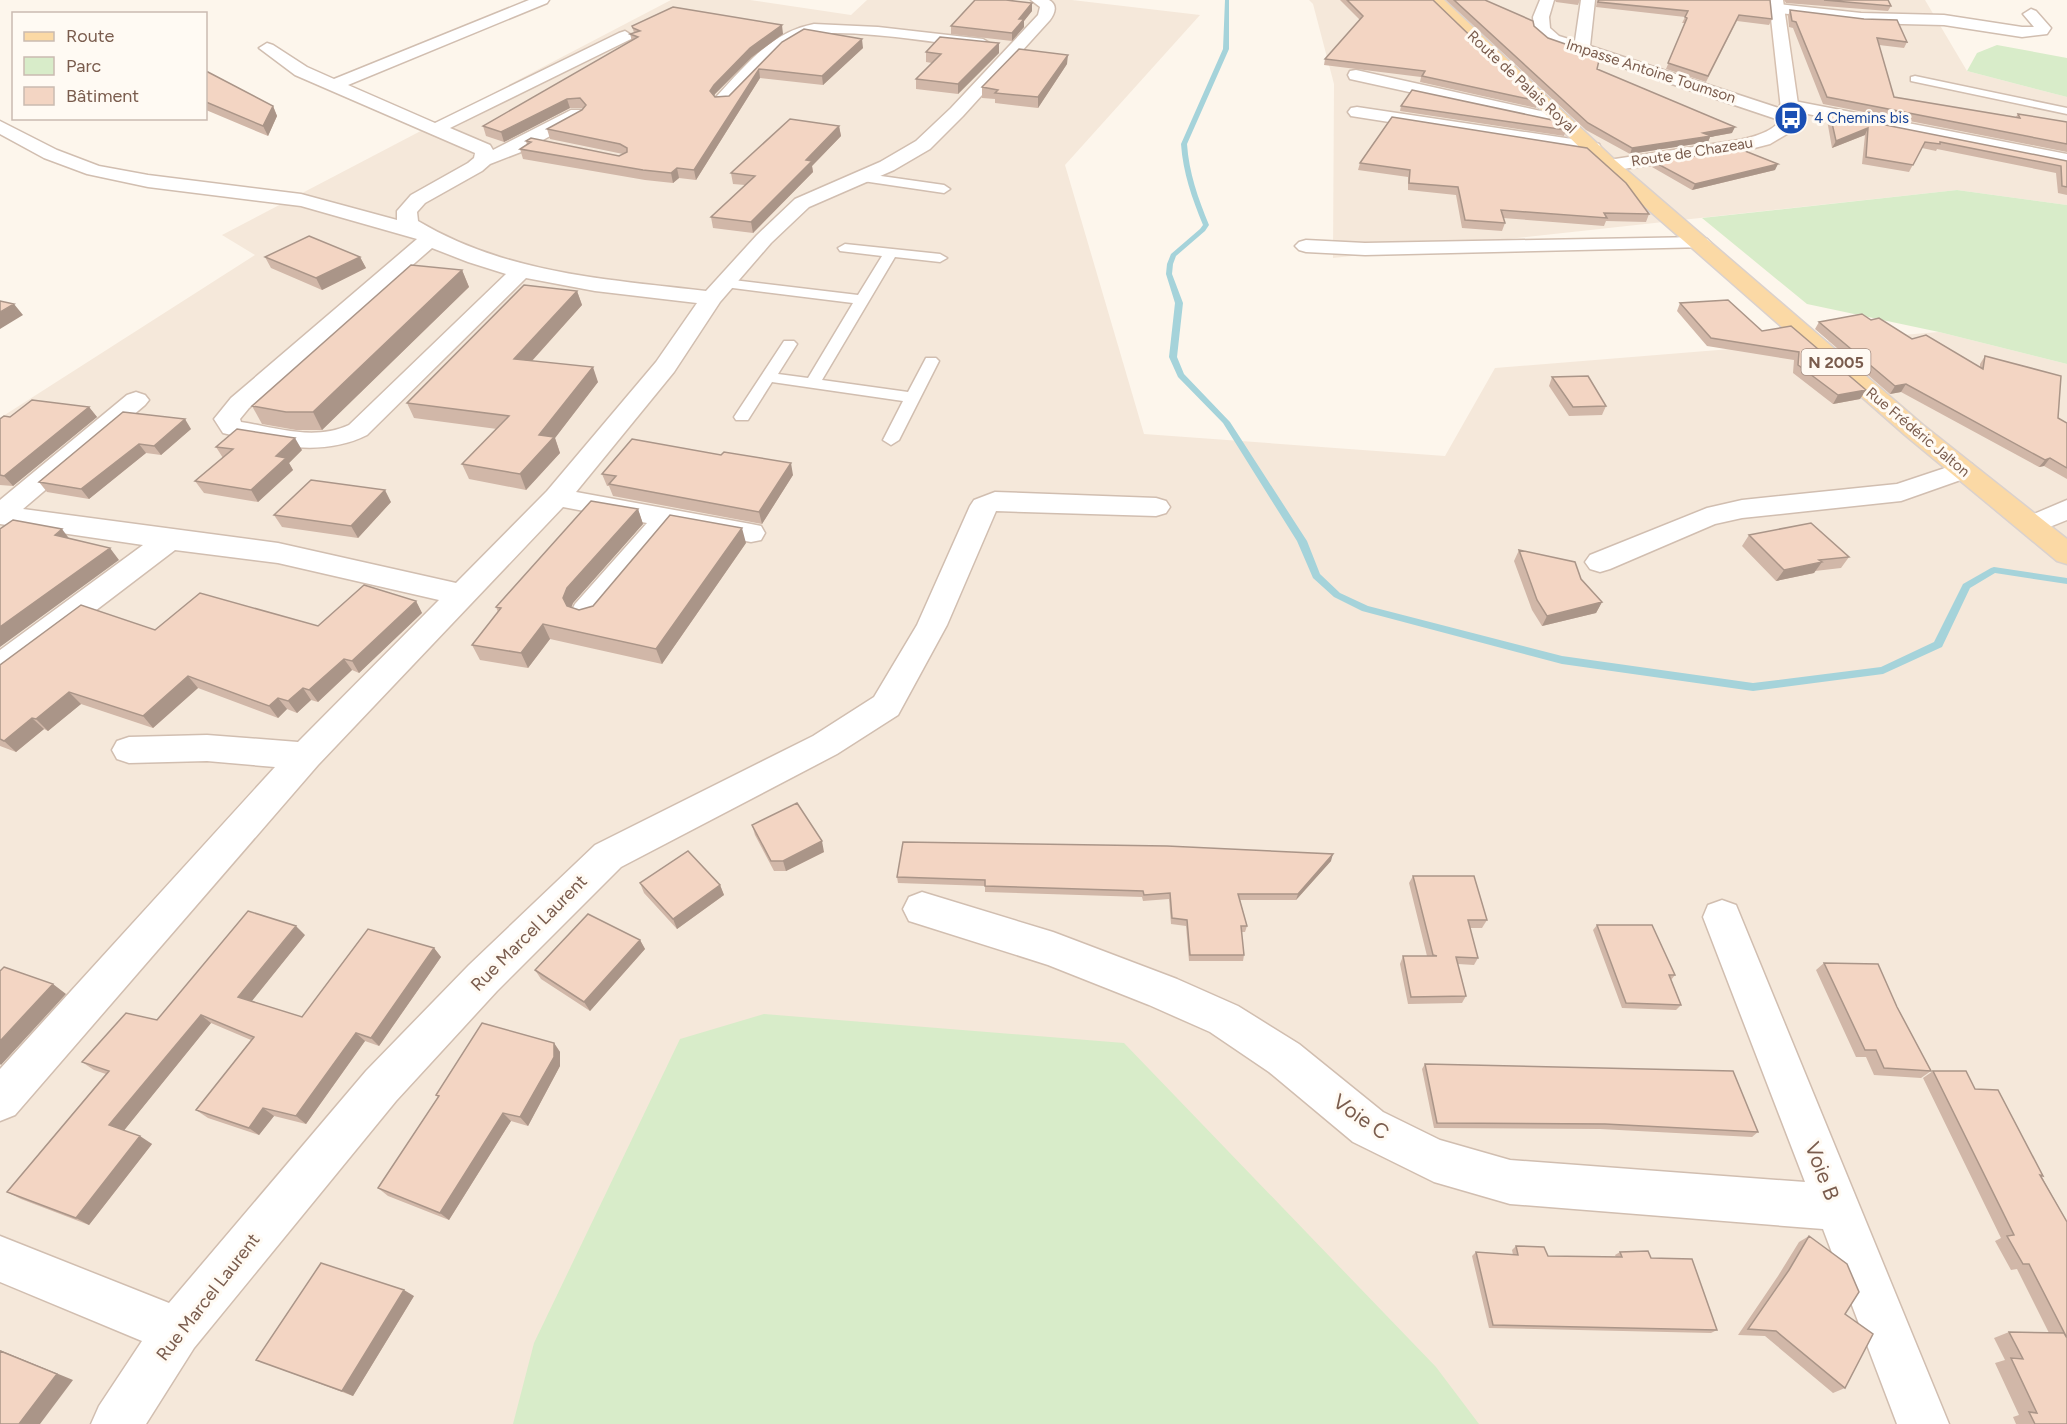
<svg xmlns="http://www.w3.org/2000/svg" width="2067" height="1424" font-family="Figtree,sans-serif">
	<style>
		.residential { fill: #f5e8da }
		.green { fill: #d8ecc9 }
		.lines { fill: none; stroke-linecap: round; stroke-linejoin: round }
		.stream { fill: #a5d3da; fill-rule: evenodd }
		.service-casing { stroke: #d1beb0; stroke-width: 3 }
		.minor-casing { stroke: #d1beb0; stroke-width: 3 }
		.secondary-casing { stroke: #d6c0b0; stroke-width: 3 }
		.primary-casing { stroke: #dad1cd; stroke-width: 3 }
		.service { fill: #fff; fill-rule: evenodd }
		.minor { fill: #fff; fill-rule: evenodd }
		.secondary { fill: #fff; fill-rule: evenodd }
		.primary { fill: #fbd9a5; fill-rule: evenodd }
		.wall { fill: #d1b7a8 }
		.shaded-wall { fill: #aa9588 }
		.building { fill: #f3d5c3; stroke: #aa9588; stroke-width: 1.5 }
		.labels { text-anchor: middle; stroke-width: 6; stroke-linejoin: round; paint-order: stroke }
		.far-street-label { font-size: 15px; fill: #7a5c4d; stroke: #fffaf3 }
		.far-transit-label { font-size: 15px; fill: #164399; stroke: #fffaf3; text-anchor: start }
		.shield { fill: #fffaf3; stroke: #a28b7f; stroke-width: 1.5 }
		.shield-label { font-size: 16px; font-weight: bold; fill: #7a5c4d }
		.street-label { font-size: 18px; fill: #7a5c4d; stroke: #fffaf3 }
		.near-street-label { font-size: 21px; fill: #7a5c4d; stroke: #fffaf3 }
	</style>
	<rect width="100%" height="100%" fill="#fdf6ec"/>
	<path class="residential" d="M671,0H750L851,15L867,0H1072L1200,15L1065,165L1144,434L1445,456L1495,368L1939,332L2067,364V1424H0V418L255,255L222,235Z
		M1309,0H1925L1967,71L2067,97V205L1957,190L1333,258L1334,84L1313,4Z"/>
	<path class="green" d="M1997,45L2067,58V97L1967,71L1977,53Z
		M1957,190L2067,205V364L1939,332L1807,304L1702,218Z
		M764,1014L1124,1043L1436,1367L1479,1424H513L534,1343L680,1039Z"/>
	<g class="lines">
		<path class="stream" d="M1225,0H1229V49L1187,144C1189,173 1198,198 1209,225L1205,231L1176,256L1173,264L1172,274L1183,303L1177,357L1184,374L1230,422L1307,541L1320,574L1340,593L1368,606L1562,656L1753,683L1881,667L1934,642L1963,584L1991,568L1994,567L2067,578V584L1995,573L1970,588L1942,647L1883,674L1753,691L1562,664L1362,611L1334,597L1313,578L1297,541L1223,423L1178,377L1169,357L1175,303L1166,274L1167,264L1171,254L1200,229L1203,225C1192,198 1183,173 1181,144L1223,49Z"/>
		<defs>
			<path id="service" d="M1915,76L2067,108V114L1911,81V77Z
				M860,173L944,185L950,189L944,193L856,180L854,177L856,174Z
				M845,244L940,254L947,258L940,262L895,257L822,380L908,392L926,358H936L939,361L899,440L891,445L883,440L903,401L772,382L748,420H736L734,417L784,341H794L797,344L778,374L808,378L853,303L725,287L718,283L725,279L858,295L882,256L840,251L838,248Z"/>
			<path id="minor" d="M529,0H549L547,3L348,85L435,123L619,33L625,31L633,36L631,39L450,128L490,145L493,150L571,110H583L586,114L583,118L521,152L490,164L482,171L425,203L417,212L418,221C507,274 606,279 706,291L757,235L795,199L880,162L916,141L951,108L1038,15L1040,7L1031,0H1049C1058,5 1055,13 1050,20L963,116L930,149L894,170L809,207L771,243L720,302L674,372L576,492L751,524L761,526L765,533L761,540L751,542L674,528L597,620L586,623L575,620L571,612L575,604L647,523L563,507L318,765L15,1115L0,1121V1069L275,767L207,761L129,763L117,759L112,750L117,741L129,737L207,735L298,742L439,600L278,563L175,550L11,675L0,679V650L143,545L0,524V500L127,395L136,392L145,395L149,400L145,405L23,509L278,543L456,583L547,491L656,362L697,303L595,291L526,278L367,435C321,458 271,445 223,433L214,419L231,398L417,239L301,206L148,187L87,174L44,158L0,134V121L57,150L99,166L148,175L301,194L397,220V211L411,195L468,163L474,158L475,153L295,75L259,48L267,43L273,45L307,67L334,79ZM432,248L468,262L506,274L349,425C314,441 278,428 241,422L240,419L249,408Z
				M1540,0H1554L1549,17L1550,28L1559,36L1575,41L1581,0H1595L1590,46L1797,114L1800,118L1797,122H1785L1547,42L1534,30L1533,17Z
				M1777,4L1861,13L1944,15L2022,27H2034L2023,14L2031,9L2036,11L2051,28L2047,34L2022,37L1944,25L1861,23L1772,12L1769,9Z
				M814,24L878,27L983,39L991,44L983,49C948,44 832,25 804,37C773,50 751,79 729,104H717L714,100L717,96C745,66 771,32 814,24Z
				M1356,70L1563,116L1569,117L1572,121L1569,125L1563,126L1350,79L1348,75L1350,71Z
				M1789,100L2067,154V166L1783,109L1780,105L1783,101Z
				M1357,107L1592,142L1599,144L1601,148L1599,152L1592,154L1351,116L1348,112L1351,108Z
				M1700,237L1707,239L1711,243L1707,247L1365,255L1306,252L1299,250L1295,246L1299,242L1306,240L1365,243Z
				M1963,462L1972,464L1976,470L1972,476L1901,501L1742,518L1715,524L1610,569L1600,572L1590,569L1585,562L1590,555L1707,508L1742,500L1897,484Z
				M995,492L1156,498L1166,501L1170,507L1166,513L1156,516L996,511L947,625L898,715L837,754L621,867L497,991L396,1101L194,1348L146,1424H91L99,1406L142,1341L0,1282V1236L169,1303L366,1071L469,965L595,845L813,736L874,697L917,625L970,506L974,500Z
				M2067,500V520L2032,534L2022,531L2018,525L2022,519Z
				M922,892L1053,932L1177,979L1238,1006L1299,1044L1383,1112L1440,1140L1510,1160L1805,1182L1703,917L1708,905L1722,900L1736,905L1949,1424H1897L1823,1229L1510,1204L1434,1182L1353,1142L1269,1072L1210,1032L1149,1005L1048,965L909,921L903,909L909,897Z"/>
			<path id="secondary" d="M1769,0H1783L1800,118L1792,131L1770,144L1739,152L1609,171L1602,169L1599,165L1602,161L1739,140C1753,137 1774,132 1782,118Z"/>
			<path id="primary" d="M1428,0H1444L1616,161L1923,425L2067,539V564L2057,561L1905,435L1602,169Z"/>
		</defs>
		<use href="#service" class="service-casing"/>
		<use href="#minor" class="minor-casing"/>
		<use href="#secondary" class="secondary-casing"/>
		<use href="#primary" class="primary-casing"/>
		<use href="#service" class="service"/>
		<use href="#minor" class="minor"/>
		<use href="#secondary" class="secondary"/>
		<use href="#primary" class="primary"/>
	</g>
	<path class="wall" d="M1340,0H1433L1538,101L1536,108L1420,82L1421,77L1324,65L1325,59L1360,20Z
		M1446,0H1485L1534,26L1548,38L1597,69L1732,133L1710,137L1708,142L1630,154L1586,130Z
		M1555,0H1580L1578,5L1556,2Z
		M1597,0H1770L1772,19L1769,25L1737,21L1706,82L1666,69L1685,23H1682L1685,17L1596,7Z
		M1784,0H1888L1891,6L1888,11L1786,3Z
		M1032,3V11L1024,21V27L1012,41L951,34V26Z
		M1790,10L1907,42L1904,48L1879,45L1894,97L2015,118L2018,114L2067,122V152L1823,104L1793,28L1789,27L1788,16Z
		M632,26L783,34L752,57L715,94L714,96L715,97L729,96L782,42L863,48L823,85L760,78L696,180L679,178L673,183L645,180L523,159L520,149L527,145L526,141L619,156L623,154L550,139L547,129L582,110L583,108H570L504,142L486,136L483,126L632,41L630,34L634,33Z
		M999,43V53L958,94L916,89V79L932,63L926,62V52Z
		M1067,64L1038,108L995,103V99L982,98V87Z
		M206,71L273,106L277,116L268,136L206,110Z
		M1401,106L1566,130L1564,136L1400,111Z
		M1830,114L2067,161V195L2058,193L2056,173L1937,149L1936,151L1922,148L1909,172L1862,164L1865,135L1832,148L1827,120Z
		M1392,117L1649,214L1646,222L1606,221L1604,226L1503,218L1505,223L1502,231L1462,228L1456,195L1408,190V177L1358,170L1360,163Z
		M839,126L841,136L812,166L813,172L753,233L713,228L711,217L745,185L733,184L731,173Z
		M1654,162L1775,170L1692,190L1652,167Z
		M265,257H360L366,268L322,290L271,268Z
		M462,270L469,287L322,430H296L262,424L252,406Z
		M577,291L582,305L532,361L598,382L555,438L560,453L526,490L469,479L462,464L497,429L414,418L407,403Z
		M1680,303L1762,331L1866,390L1860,399L1833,404L1793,373L1794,360L1707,346L1677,311Z
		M1871,320L1912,339L1980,367V364L1985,356L2058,418L2067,423V479L2044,466L2039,467L1901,392L1890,394L1815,329L1819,322Z
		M1552,377L1606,406L1602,415L1569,416L1549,386Z
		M89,407L97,417L13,486L0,485V419Z
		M123,412L191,429L161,455L146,453L89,499L47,492L39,482Z
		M216,447L302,450L289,463L293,470L258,502L204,493L195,481L223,458Z
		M721,455L793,475L762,524L613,496L609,486H607L602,474Z
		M391,502L358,538L282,527L274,515Z
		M638,509L643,524L573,603L571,608L579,610L593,606L746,543L662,664L550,639L528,668L480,660L472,645L498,612L496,607Z
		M1749,535L1849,557L1841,568L1815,571L1814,573L1776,581L1742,546Z
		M1519,550L1581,579L1602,602L1596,613L1542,626L1532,610L1514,561Z
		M416,601L422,613L359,673L352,670L318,702L311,700L297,713L287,709L278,718L198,688L153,728L81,704L48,731L44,729L16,752L0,746V665L155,630L318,626Z
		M752,825L824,852L786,871H774L755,835Z
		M1331,861L1296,900H1240L1247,926L1245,932H1241L1244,955L1243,961H1189L1186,926L1171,924L1169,899L1143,901L1142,897L985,892V886L898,883L897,877Z
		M1413,876L1487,920L1482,928H1470L1478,958L1474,965L1458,964L1466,996L1462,1003L1408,1004L1400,964L1403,956H1427L1409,883Z
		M640,883L720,885L724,895L677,929L644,893Z
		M1597,925L1675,975L1671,980L1681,1005L1676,1010L1622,1008L1593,930Z
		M305,935L251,1001L302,1017L434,948L441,957L379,1046L365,1041L306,1124L274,1116L259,1135L208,1118L196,1110L251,1040L211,1023L124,1130L152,1144L89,1225L21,1199L7,1192L106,1074L94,1070L82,1062Z
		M640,940L645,949L590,1011L541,979L535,970Z
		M1824,963L1897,1007L1931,1071L1921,1078L1874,1075L1866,1057H1856L1816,970Z
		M554,1043L560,1052V1066L528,1126L511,1121L449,1220L388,1196L378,1188L438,1097L436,1095Z
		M1425,1064L1758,1132L1752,1137L1600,1129L1434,1128L1422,1069Z
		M1933,1071L1975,1089L2043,1176L2042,1177L2067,1222V1424H2016L2013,1417L2019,1415L1995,1363L2005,1360L1994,1338L2009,1332L2049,1333L2017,1269L2011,1270L1995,1241L2001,1238L1923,1078Z
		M1809,1236L1845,1388L1833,1393L1765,1336L1738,1335L1778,1276L1799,1242Z
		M1516,1246L1548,1256L1616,1257L1615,1255L1620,1252L1651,1258L1717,1330L1711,1333L1489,1328L1472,1256L1476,1252L1513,1255L1512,1250Z
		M414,1296L353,1396L256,1360Z"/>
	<path class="shaded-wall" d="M1032,3V11L1024,21V27L1012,41V33L1019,19Z
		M782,25L783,34L752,57L715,94L712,100L710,91L714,85L750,48Z
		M862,39L863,48L823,85L822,76Z
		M999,43V53L958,94V84Z
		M1068,55L1067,64L1038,108V97Z
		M759,69L760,78L696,180L694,170Z
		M567,99L570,108L504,142L501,132Z
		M273,106L277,116L268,136L263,126Z
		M839,126L841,136L812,166L813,172L753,233L751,222L806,160Z
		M1735,127L1732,133L1710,137L1708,142L1630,154L1632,148Z
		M1868,128L1865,135L1832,148L1836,141Z
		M1778,164L1775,170L1692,190L1695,184Z
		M677,168L679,178L673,183L671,173Z
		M360,257L366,268L322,290L316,278Z
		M462,270L469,287L322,430L313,412Z
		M577,291L582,305L520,374L514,359Z
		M14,304L23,315L0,329V312Z
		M593,367L598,382L555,438L560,453L526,490L520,474L539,435Z
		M1906,384L1901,392L1890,394L1895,386Z
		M1866,390L1860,399L1833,404L1838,395Z
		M89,407L97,417L13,486L4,476Z
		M185,419L191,429L161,455L154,446Z
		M295,438L302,450L289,463L293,470L258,502L251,490L276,456Z
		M139,444L146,453L89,499L81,489Z
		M2050,458L2044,466L2039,467L2045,460Z
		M791,463L793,475L762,524L759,512Z
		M385,490L391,502L358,538L351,526Z
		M638,509L643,524L573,603L569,613L563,598L567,588Z
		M742,528L746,543L662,664L656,649Z
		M62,529L71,541L55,535Z
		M110,548L119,560L0,647V627Z
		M1822,562L1814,573L1776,581L1784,570Z
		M416,601L422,613L359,673L352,661Z
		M1602,602L1596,613L1542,626L1547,616Z
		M543,624L550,639L528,668L521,653Z
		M344,659L352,670L318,702L309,690Z
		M188,676L198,688L153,728L143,716Z
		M303,688L311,700L297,713L288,701Z
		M69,692L81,704L48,731L36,719Z
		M278,698L287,709L278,718L269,706Z
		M32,718L44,729L16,752L4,741Z
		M822,841L824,852L786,871L783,861Z
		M1333,854L1331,861L1296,900L1298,894Z
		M720,885L724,895L677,929L673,919Z
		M296,926L305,935L248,1006L238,997Z
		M640,940L645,949L590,1011L584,1002Z
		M434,948L441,957L379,1046L371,1038Z
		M53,984L66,994L1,1065L0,1064V1041Z
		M201,1015L211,1023L122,1133L109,1125Z
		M356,1033L365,1041L306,1124L296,1116Z
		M554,1043L560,1052V1066L528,1126L520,1117Z
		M263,1108L274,1116L259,1135L249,1128Z
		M503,1113L511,1121L449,1220L440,1213Z
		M140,1136L152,1144L89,1225L76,1218Z
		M404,1290L414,1296L353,1396L342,1391Z
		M0,1350L73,1380L40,1424H19Z"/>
	<path class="building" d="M975,0H1006L1032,3L1019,19H1024L1012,33L951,26Z
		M1347,0H1433L1538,101L1422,76L1425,71L1325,59L1363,16Z
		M1454,0H1485L1533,21L1534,26L1548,38L1600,56L1597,69L1735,127L1703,133L1711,136L1632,148L1588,123Z
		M1599,0H1770L1772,19L1739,15L1708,76L1668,63L1687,18L1685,17L1688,11L1598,2Z
		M1824,0H1888L1891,6Z
		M673,7L782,25L750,48L714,85L710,91L715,97L729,96L782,42L804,29L862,39L822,76L759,69L694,170L677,168L671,173L643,170L520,149L531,142L526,141L531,138L619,156L627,152V148L620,144L547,129L582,110L586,105L580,98L567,99L501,132L483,126L638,37L630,34L640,31L633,28L632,26Z
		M1790,10L1864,19L1897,20L1907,42L1877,38L1894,97L2020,118L2018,114L2067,122V144L1827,97L1796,22L1792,21Z
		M940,37L999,43L958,84L916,79L941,54L926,52Z
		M1019,49L1068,55L1038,97L995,93L998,90L982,87Z
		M206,71L273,106L263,126L206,102Z
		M1412,90L1557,121L1566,130L1401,106Z
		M1830,114L2067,161V187L2062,186L2061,166L1940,142V144L1925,142L1913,165L1866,157L1868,128L1836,141Z
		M1392,117L1587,148L1626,183L1649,214L1604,213L1607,218L1501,210L1505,223L1465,220L1458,187L1409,183L1410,170L1360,163Z
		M790,119L839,126L806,160L812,161L751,222L711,217L755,176L731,173Z
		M1740,149L1778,164L1695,184L1654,162Z
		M309,236L360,257L316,278L265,257Z
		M411,265L462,270L313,412H286L252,406Z
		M524,285L577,291L514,359L593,367L539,435L554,437L520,474L462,464L509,416L407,403Z
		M1728,300L1762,331L1791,326L1866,390L1838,395L1798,365L1799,352L1711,338L1680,303Z
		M0,301L14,304L0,312Z
		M1862,314L1871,320L1879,318L1912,339L1926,335L1983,369L1985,356L2061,376L2058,418L2067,423V468L2050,458L2045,460L1906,384L1895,386L1819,322Z
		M1588,376L1606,406L1573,407L1552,377Z
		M32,400L89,407L4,476L0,475V419L4,416L10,417Z
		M123,412L185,419L154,446L139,444L81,489L39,482Z
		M237,429L295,438L276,456L286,458L251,490L195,481L233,449L216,447Z
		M632,439L721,455L724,452L791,463L759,512L609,484L616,476L602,474Z
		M311,480L385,490L351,526L274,515Z
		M591,501L638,509L567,588L563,598L567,606L579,610L593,606L670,515L742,528L656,649L543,624L521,653L472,645L501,608L496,607Z
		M13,520L62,529L55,535L110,548L0,627V529Z
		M1811,523L1849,557L1819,560L1822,562L1784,570L1749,535Z
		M1519,550L1575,562L1581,579L1602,602L1547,616L1537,600Z
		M364,585L416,601L352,661L344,659L309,690L303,688L288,701L278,698L269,706L188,676L143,716L69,692L36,719L32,718L4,741L0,739V665L81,605L155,630L200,593L318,626Z
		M797,803L822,841L783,861H771L752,825Z
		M903,842L1167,846L1333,854L1298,894H1238L1247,926H1241L1244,955H1190L1187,920L1172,918L1170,893L1144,895L1143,891L985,886V880L897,877Z
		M688,851L720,885L673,919L640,883Z
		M1413,876H1474L1487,920H1468L1478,958L1456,957L1466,996L1411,997L1403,956H1437L1433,955Z
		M248,911L296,926L238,997L302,1017L368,929L434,948L371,1038L356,1033L296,1116L263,1108L249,1128L196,1110L254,1037L201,1015L109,1125L140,1136L76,1218L7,1192L109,1071L82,1062L126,1013L157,1020Z
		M588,914L640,940L584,1002L535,970Z
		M1597,925H1652L1675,975H1669L1681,1005L1626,1003Z
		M1824,963L1878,964L1897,1007L1931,1071L1884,1068L1876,1050H1865Z
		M4,967L53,984L0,1041V971Z
		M482,1023L554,1043V1057L520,1117L503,1113L440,1213L378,1188L439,1096L436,1095Z
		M1425,1064L1733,1071L1758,1132L1605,1124L1437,1123Z
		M1933,1071H1966L1975,1089L1998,1090L2043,1176L2040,1175L2067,1222V1336H2066L2029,1264H2023L2007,1236L2014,1235Z
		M1809,1236L1847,1264L1859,1292L1845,1314L1873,1334L1845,1388L1776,1331L1748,1329L1789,1270Z
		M1516,1246L1544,1247L1548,1256L1622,1257L1620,1252L1648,1251L1651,1258L1692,1259L1717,1330L1493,1325L1476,1252L1518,1255Z
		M321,1263L404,1290L342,1391L256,1360Z
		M2009,1332L2064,1333L2067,1338V1424H2035L2029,1412L2037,1413L2011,1358L2023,1359Z
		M0,1351L57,1374L19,1424H0Z"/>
	<defs>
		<symbol id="bus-disc" viewBox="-11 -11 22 22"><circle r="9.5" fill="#1a4fb4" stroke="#fffaf3"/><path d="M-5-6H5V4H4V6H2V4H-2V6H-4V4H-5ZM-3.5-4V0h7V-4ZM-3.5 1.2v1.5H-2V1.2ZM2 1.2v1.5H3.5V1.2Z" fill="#fff"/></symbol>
	</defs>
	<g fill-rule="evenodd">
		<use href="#bus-disc" x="1772" y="99" width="38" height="38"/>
	</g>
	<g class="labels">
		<g class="far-street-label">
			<text transform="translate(1651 71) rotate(18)" y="5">Impasse Antoine Toumson</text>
			<text transform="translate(1522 82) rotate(43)" y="5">Route de Palais Royal</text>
			<text transform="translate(1692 152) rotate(-9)" y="5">Route de Chazeau</text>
			<text transform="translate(1918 432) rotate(40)" y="5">Rue Frédéric Jalton</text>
		</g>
		<g class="far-transit-label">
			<text x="1814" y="123">4 Chemins bis</text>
		</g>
		<rect class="shield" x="1801.5" y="349" width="69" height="26" rx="4.5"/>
		<g class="shield-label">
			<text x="1836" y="368">N 2005</text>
		</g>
		<g class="street-label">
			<text transform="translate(529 933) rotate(-45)" y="6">Rue Marcel Laurent</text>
			<text transform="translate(208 1297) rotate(-52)" y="6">Rue Marcel Laurent</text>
		</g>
		<g class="near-street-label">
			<text transform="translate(1361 1117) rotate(35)" y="7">Voie C</text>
			<text transform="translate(1822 1171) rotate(69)" y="7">Voie B</text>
		</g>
	</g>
	<rect x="12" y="12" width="195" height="108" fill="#fffaf3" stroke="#cabbb1" stroke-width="1.5"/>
	<rect x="24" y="32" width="30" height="9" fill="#fbd9a5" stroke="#cabbb1" stroke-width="1.5"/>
	<text x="66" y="42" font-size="18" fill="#7a5c4d">Route</text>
	<rect x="24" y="57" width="30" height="18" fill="#d8ecc9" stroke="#cabbb1" stroke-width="1.5"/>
	<text x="66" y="72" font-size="18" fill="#7a5c4d">Parc</text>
	<rect x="24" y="87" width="30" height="18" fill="#f3d5c3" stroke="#cabbb1" stroke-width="1.5"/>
	<text x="66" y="102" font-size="18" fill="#7a5c4d">Bâtiment</text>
</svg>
